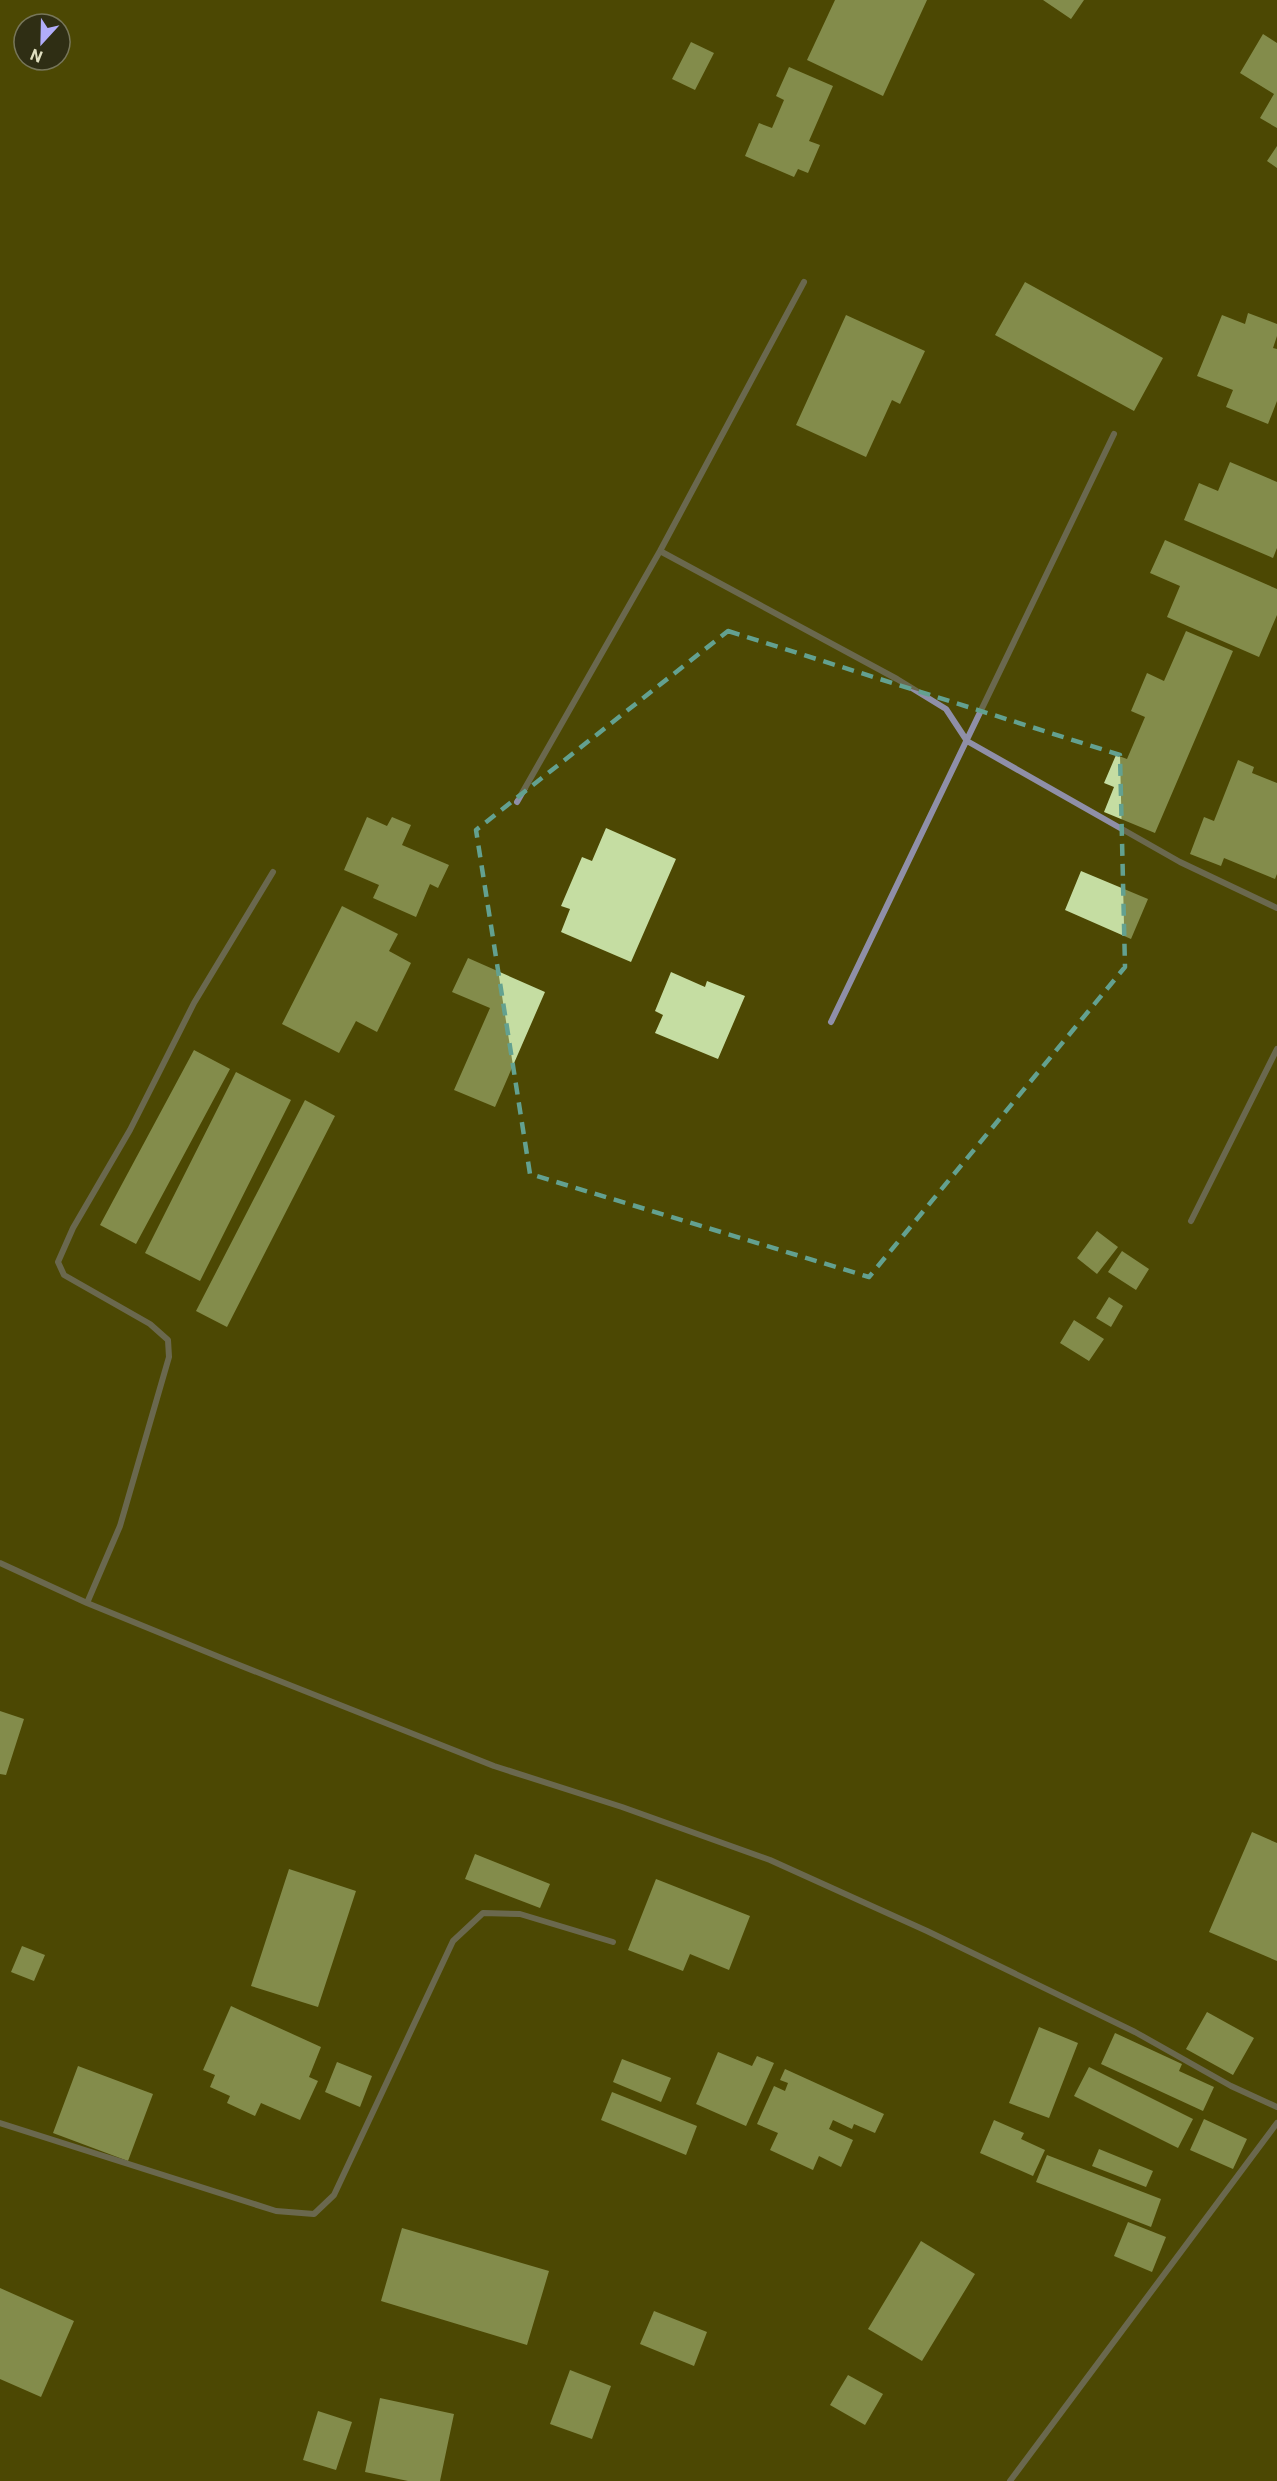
<svg xmlns="http://www.w3.org/2000/svg" width="1277" height="2481" font-family="Roboto,sans-serif">
	<style>
		.building { fill: #c5dda2 }
		.lines { fill: none; stroke-linecap: round; stroke-linejoin: round }
		.minor { stroke: #8f8fa8; stroke-width: 6 }
		.marked { fill: none; stroke: #63a190; stroke-width: 4.5; stroke-dasharray: 12 8; stroke-linejoin: round }
	</style>
	<rect width="100%" height="100%" fill="#4d4803"/>
	<path class="building" d="M835,0H927L883,96L807,60Z
		M1043,0H1084L1071,19Z
		M1263,34L1277,43V128L1260,118L1274,94L1240,73Z
		M691,42L714,53L695,90L672,79Z
		M789,67L833,86L809,141L820,145L808,173L798,169L794,177L745,156L759,123L772,128L784,100L776,96Z
		M1277,146V168L1267,161Z
		M1025,282L1163,358L1134,411L995,335Z
		M1248,313L1277,324V336L1273,348L1277,349V401L1268,424L1226,407L1233,390L1197,376L1222,315L1245,324Z
		M846,315L925,351L900,404L892,400L866,457L796,425Z
		M1230,462L1277,482V548L1273,558L1184,520L1199,483L1218,491Z
		M1165,540L1277,589V615L1259,657L1167,617L1180,586L1150,573Z
		M1186,631L1233,651L1155,833L1104,812L1114,787L1104,783L1116,755L1127,759L1145,717L1131,711L1147,673L1164,681Z
		M1238,760L1254,767L1252,773L1277,783V874L1275,879L1224,858L1221,866L1190,854L1204,817L1214,821Z
		M367,817L387,826L392,817L411,825L402,845L449,865L438,888L430,884L416,917L373,898L379,885L344,870Z
		M606,828L676,859L631,962L561,932L570,909L561,906L582,857L592,861Z
		M1081,871L1148,899L1131,939L1065,910Z
		M342,906L398,934L389,951L411,963L377,1032L356,1021L339,1053L282,1024Z
		M468,958L545,992L495,1107L454,1090L490,1008L452,992Z
		M671,972L705,987L707,981L745,996L718,1059L655,1033L663,1015L655,1011Z
		M194,1050L230,1069L136,1244L100,1225Z
		M236,1072L291,1100L200,1281L145,1253Z
		M305,1100L335,1116L227,1327L196,1311Z
		M1097,1231L1118,1247L1097,1274L1077,1258Z
		M1122,1251L1149,1269L1136,1290L1108,1272Z
		M1109,1297L1123,1306L1111,1327L1096,1318Z
		M1074,1320L1104,1339L1089,1361L1060,1343Z
		M0,1711L24,1719L6,1775L0,1774Z
		M1252,1832L1277,1843V1961L1209,1932Z
		M475,1854L550,1884L540,1908L465,1879Z
		M289,1869L356,1891L318,2007L251,1986Z
		M656,1879L750,1916L729,1970L690,1954L683,1971L628,1950Z
		M22,1946L45,1955L34,1981L11,1972Z
		M231,2006L321,2047L309,2077L318,2081L300,2120L261,2103L255,2116L227,2103L230,2096L210,2087L215,2075L203,2070Z
		M1207,2012L1254,2038L1233,2075L1186,2049Z
		M1039,2027L1078,2043L1049,2118L1009,2103Z
		M1115,2033L1182,2064L1179,2071L1214,2087L1203,2111L1101,2064Z
		M718,2052L752,2066L757,2056L774,2063L746,2126L696,2104Z
		M622,2059L671,2078L661,2102L613,2082Z
		M337,2062L372,2076L360,2107L325,2092Z
		M78,2066L153,2094L128,2161L53,2133Z
		M1089,2067L1193,2119L1178,2148L1074,2096Z
		M785,2069L884,2114L875,2133L854,2124L852,2129L833,2120L829,2129L853,2140L841,2167L819,2156L813,2170L770,2150L778,2133L757,2124L774,2086L785,2091L788,2083L780,2080Z
		M612,2092L697,2126L686,2155L601,2120Z
		M1204,2119L1247,2139L1233,2169L1190,2150Z
		M994,2120L1024,2133L1021,2139L1045,2150L1033,2176L980,2153Z
		M1099,2149L1153,2171L1146,2187L1092,2166Z
		M1047,2155L1161,2199L1151,2227L1036,2182Z
		M1128,2222L1166,2237L1152,2272L1114,2256Z
		M402,2228L549,2271L527,2345L381,2301Z
		M921,2241L975,2274L922,2361L868,2329Z
		M0,2288L74,2321L41,2397L0,2379Z
		M654,2311L707,2332L694,2366L640,2344Z
		M570,2370L611,2386L592,2439L550,2424Z
		M848,2375L883,2394L865,2425L830,2405Z
		M380,2398L454,2414L440,2481H408L365,2472Z
		M318,2411L352,2422L336,2470L303,2460Z"/>
	<g class="lines">
		<path class="minor" d="M660,551L897,679L946,709L967,741L1180,862L1277,908
			M517,802L660,551L804,282
			M831,1022L1114,434
			M1191,1221L1277,1049
			M0,1563L87,1603L224,1659L494,1766L622,1807L770,1860L927,1931L1135,2032L1231,2086L1277,2107
			M87,1603L120,1526L169,1357L168,1340L150,1324L64,1275L58,1262L73,1228L130,1130L194,1003L273,872
			M0,2123L276,2211L314,2214L334,2195L453,1941L483,1913L520,1914L613,1942
			M1010,2481L1277,2123"/>
	</g>
	<path d="M0 0H1277V2481H0ZM728,631L1120,755L1125,967L869,1277L530,1174L476,830Z" fill="#4d4803" fill-opacity=".55" fill-rule="evenodd"/>
	<path class="marked" d="M728,631L1120,755L1125,967L869,1277L530,1174L476,830Z"/>
	<g transform="translate(42 42) rotate(202)"><circle r="28" fill="#2f2e14" stroke="#77765a" stroke-width="1.5"/>
	<path d="M0-4.5L10 22L0 15L-10 22Z" fill="#b1adfa"/>
	<text y="-9" font-size="16" font-weight="bold" text-anchor="middle" fill="#e2e1c2">N</text>
	</g>
</svg>
